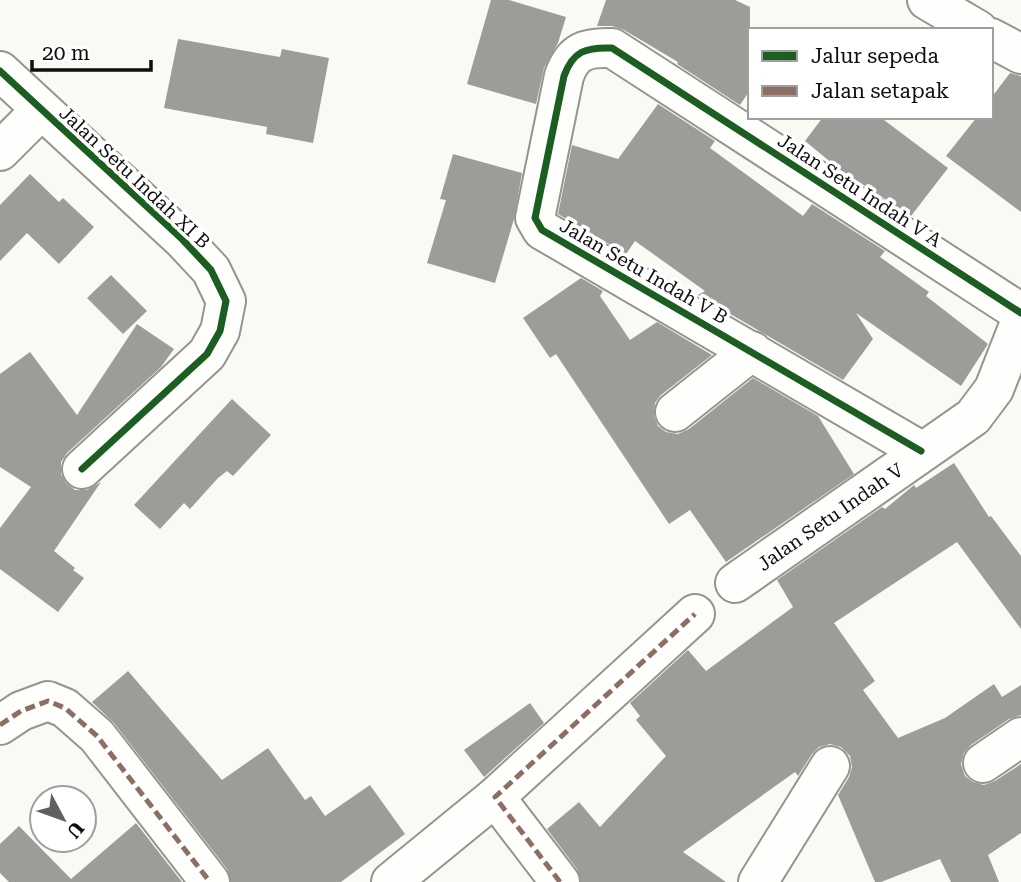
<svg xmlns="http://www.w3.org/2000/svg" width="1021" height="882" font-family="'Roboto Serif',serif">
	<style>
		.building { fill: #9e9c98 }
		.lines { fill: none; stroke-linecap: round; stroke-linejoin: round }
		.minor-casing { stroke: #949491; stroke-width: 42 }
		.minor { stroke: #fefefd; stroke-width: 38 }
		.quiet { stroke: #8d6e63; stroke-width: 5; stroke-dasharray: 10 5; stroke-linecap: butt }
		.cycleway-casing { stroke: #fff; stroke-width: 11 }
		.cycleway { stroke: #1b5e20; stroke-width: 7 }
		.labels { text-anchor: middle; stroke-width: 7; stroke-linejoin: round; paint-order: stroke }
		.street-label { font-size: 19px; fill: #0e0e0e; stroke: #fff }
	</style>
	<rect width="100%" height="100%" fill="#faf9f3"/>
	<path class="building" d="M491,0H509L566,17L558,43L544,68L536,104L467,84Z
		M606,0H735L750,7V90L740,105L677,64L678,62L624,30L612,26H597Z
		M178,39L280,57L282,49L329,58L313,143L266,134L267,127L164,108Z
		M1010,73L1021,76V212L946,156L977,117H991V98Z
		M658,104L715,141L710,148L803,216L812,204L885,251L880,257L929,292L926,296L988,344L961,386L856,313L873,339L843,380L698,295L705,291L635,241L626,254L558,214L572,145L618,159Z
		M823,117H880L948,168L911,216L839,169L805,141Z
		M453,154L522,173L514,219L495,283L427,263L446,200L440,199Z
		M30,174L59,202L63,198L94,227L59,264L27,233L0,261V205Z
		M111,275L147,311L123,334L87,298Z
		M581,278L603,291L600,296L630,340L657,322L712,355L661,395L655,403L654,416L658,426L666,432L678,434L689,429L753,378L818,416L854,474L726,562L690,510L669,524L556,354L550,358L523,318Z
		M137,324L174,349L161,367L67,453L61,462V474L66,483L75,490H87L101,482L54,551L75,568L73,570L84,578L58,612L0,569V528L31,487L0,467V374L30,352L77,415Z
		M232,399L271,435L233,476L227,471L218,478L190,509L184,503L160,529L134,505Z
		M954,463L989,517L991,516L1021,556V629L957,542L834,623L875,681L863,690L898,738L945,718L994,684L1002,697L1021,685V715L1009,719L971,745L964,753L961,764L965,776L973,782L984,785L995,781L1021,764V833L988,855L999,882H951L940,859L881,882H875L838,795L849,777L852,767L850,756L841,747L830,744L819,747L812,754L798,776L795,772L683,852L726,882H581L577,869L547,829L579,802L600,827L666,756L636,720L640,716L630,703L688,650L706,671L793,607L777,580L882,507L885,509L914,485L916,488Z
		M128,671L222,780L268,748L305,800L311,796L325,816L370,785L405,834L341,882H231L227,869L114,723L92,702Z
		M530,703L544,723L484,777L464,750Z
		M136,823L182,882H9L0,873V844L19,826L71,879Z"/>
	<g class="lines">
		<defs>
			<g id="minor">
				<path d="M927,0L978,30"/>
				<path d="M991,38L1021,54"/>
				<path d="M0,71L182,239L211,270L226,301L220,331L207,354L82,469"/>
				<path d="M0,151L41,110"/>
				<path d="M675,412L752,351"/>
				<path d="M921,451L542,230L535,218L564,76C573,51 586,47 612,48L1021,313"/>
				<path id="s1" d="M735,583L973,417L994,389L1021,320"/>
				<path d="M0,725L21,711L48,701L65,708L97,736L210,882"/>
				<path d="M983,763L1021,737"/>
				<path d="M495,797L560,882"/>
				<path d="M391,882L495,797L695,614"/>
				<path d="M758,882L830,766"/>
			</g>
		</defs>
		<use href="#minor" class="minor-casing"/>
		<use href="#minor" class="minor"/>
		<path class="quiet" d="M0,725L21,711L48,701L65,708L97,736L210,882
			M560,882L495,797L695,614"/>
		<defs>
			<path id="cycleway" d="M0,71L182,239L211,270L226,301L220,331L207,354L82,469
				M921,451L542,230L535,218L564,76C573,51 586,47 612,48L1021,313"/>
		</defs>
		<use href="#cycleway" class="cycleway-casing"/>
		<use href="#cycleway" class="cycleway"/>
	</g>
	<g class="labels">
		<g class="street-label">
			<text transform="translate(135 177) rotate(43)" y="7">Jalan Setu Indah XI B</text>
			<text transform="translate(860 190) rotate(33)" y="7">Jalan Setu Indah V A</text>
			<text transform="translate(644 271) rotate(30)" y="7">Jalan Setu Indah V B</text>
			<text dy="7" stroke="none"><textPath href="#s1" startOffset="116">Jalan Setu Indah V</textPath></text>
		</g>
	</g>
	<rect x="748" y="28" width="245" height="91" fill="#ffffff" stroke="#9f9f9f" stroke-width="2"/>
	<rect x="762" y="51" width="35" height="10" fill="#1b5e20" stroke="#9f9f9f" stroke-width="2"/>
	<text x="811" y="63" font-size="21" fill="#0e0e0e">Jalur sepeda</text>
	<rect x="762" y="86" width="35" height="10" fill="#8d6e63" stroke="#9f9f9f" stroke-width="2"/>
	<text x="811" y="98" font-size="21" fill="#0e0e0e">Jalan setapak</text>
	<g transform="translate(63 819) rotate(131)"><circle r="33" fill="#ffffff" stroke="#9f9f9f" stroke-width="2"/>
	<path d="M0-5L12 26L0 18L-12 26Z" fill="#61605e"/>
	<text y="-10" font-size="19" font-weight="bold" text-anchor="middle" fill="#0e0e0e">U</text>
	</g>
	<path d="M32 60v10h119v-10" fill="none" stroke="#0e0e0e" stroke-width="3.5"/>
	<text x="42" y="60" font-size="21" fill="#0e0e0e" stroke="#ffffff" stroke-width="5" paint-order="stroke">20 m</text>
</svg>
